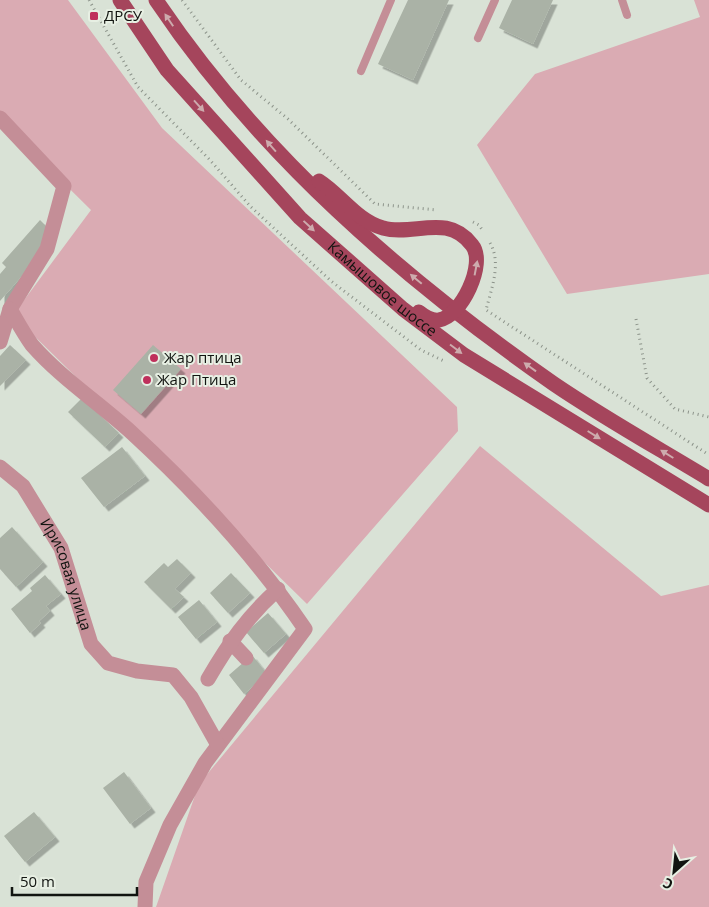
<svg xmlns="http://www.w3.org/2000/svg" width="709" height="907" font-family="'Open Sans',sans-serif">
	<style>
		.green { fill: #daabb3 }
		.building { fill: #aab2a6; filter: url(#shadow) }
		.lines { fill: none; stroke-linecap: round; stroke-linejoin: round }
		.path { stroke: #8c938a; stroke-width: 3; stroke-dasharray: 1 4; stroke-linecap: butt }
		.service { stroke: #c48e97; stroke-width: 8 }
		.minor { stroke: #c48e97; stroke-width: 15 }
		.primary { stroke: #a5455c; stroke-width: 15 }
		.oneway { fill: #cdabad }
		.poi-dot { fill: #bf305c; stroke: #e7efe3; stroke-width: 2 }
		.labels { text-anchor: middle; stroke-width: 4; stroke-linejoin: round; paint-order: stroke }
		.poi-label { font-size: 15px; fill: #111410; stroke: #e7efe3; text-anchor: start }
		.street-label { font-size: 15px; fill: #111410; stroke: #e7efe3 }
	</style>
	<defs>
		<filter id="shadow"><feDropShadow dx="4.5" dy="4.5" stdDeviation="0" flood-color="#0004"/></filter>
	</defs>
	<rect width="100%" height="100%" fill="#d9e2d6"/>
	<path class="green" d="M0,0H68L162,128L457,407L458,431L307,604L13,315L91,210L0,120Z
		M694,0H709V274L567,294L477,145L535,74L700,17Z
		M480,446L661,596L709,585V907H156L199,784Z"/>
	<path class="building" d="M408,0H449L413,80L378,64Z
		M512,0H553L533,44L499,28Z
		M40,220L48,228L33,263L0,301V274L6,267L2,263Z
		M10,345L26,360L0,386V356Z
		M153,345L181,369L141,414L113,390Z
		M82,398L119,433L105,447L68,412Z
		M122,447L145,476L104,507L81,478Z
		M12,527L43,562L16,587L0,569V538Z
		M177,559L191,573L175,589L184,597L171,609L144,582L164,563L168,567Z
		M231,573L250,593L228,613L210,593Z
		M45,575L61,594L46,606L50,611L39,621L41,623L30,633L11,609L32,591L30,588Z
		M199,600L217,622L196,639L178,617Z
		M268,613L286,634L264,653L246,632Z
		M252,655L267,674L244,694L229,675Z
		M124,772L151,808L130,824L103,788Z
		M34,812L55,837L25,862L4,836Z"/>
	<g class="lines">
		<path class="path" d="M89,0L138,87L209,159L251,207L331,281L421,350L446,362
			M182,0L241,80L288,119L375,204L437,210
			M473,222L479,225L483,231
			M490,243C502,263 491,290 486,310L709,455
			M636,319L647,378L675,409L709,417"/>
		<path class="service" d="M622,0L627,15
			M478,38L495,0
			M361,71L391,0"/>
		<g class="minor">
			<path d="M0,118L64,186L47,249L10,309L0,342"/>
			<path d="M10,309C17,321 24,334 32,345C61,378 99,403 132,433C196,492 256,557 305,629L205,763L170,825L146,882L145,907"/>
			<path id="s1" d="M0,467L23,486L61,548L91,644L108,663L137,671L173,675L191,697L218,745"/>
			<path d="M230,641L246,658"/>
			<path d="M208,679C229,643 247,617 278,589"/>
		</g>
		<g class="primary">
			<path id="s2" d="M120,0L167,70L300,218L403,309L464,355L709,505"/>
			<path d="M156,0C260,155 402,278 554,384C604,418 658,448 709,479"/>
			<path d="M319,181C341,195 357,221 383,228C413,237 447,212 472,245C487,263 461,317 439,320C431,321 424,316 419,312"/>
		</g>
	</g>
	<defs><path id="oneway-solid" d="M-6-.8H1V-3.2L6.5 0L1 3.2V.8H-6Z" transform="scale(1.25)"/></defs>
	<g class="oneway">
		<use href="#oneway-solid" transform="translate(169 20) rotate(-124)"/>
		<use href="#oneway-solid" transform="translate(199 106) rotate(48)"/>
		<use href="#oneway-solid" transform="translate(271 146) rotate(-131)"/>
		<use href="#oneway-solid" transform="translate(309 226) rotate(43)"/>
		<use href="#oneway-solid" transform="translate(476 268) rotate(-79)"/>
		<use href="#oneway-solid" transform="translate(416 279) rotate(-140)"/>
		<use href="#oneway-solid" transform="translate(456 349) rotate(37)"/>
		<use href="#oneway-solid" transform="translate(530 367) rotate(-144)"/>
		<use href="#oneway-solid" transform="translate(594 435) rotate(32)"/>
		<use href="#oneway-solid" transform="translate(667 454) rotate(-148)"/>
	</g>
	<g class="poi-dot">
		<rect x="89" y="11" width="10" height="10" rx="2.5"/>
		<circle cx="154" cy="358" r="5"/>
		<circle cx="147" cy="380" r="5"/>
	</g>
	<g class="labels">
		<g class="poi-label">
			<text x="104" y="21">ДРСУ</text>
			<text x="164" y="363">Жар птица</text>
			<text x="157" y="385">Жар Птица</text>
		</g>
		<g class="street-label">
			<text dy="5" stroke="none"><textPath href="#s2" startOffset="392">Камышовое шоссе</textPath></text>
			<text dy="5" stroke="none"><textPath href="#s1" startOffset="129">Ирисовая улица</textPath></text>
		</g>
	</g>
	<g transform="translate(674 872) rotate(207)" stroke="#e7efe3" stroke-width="4" paint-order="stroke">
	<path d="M0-4L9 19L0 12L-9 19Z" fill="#111410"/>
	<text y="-8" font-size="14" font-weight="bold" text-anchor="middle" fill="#111410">С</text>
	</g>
	<path d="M12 887v8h125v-8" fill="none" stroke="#111410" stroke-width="2.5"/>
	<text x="20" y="887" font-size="15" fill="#111410" stroke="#e7efe3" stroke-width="4" paint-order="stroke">50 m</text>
</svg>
